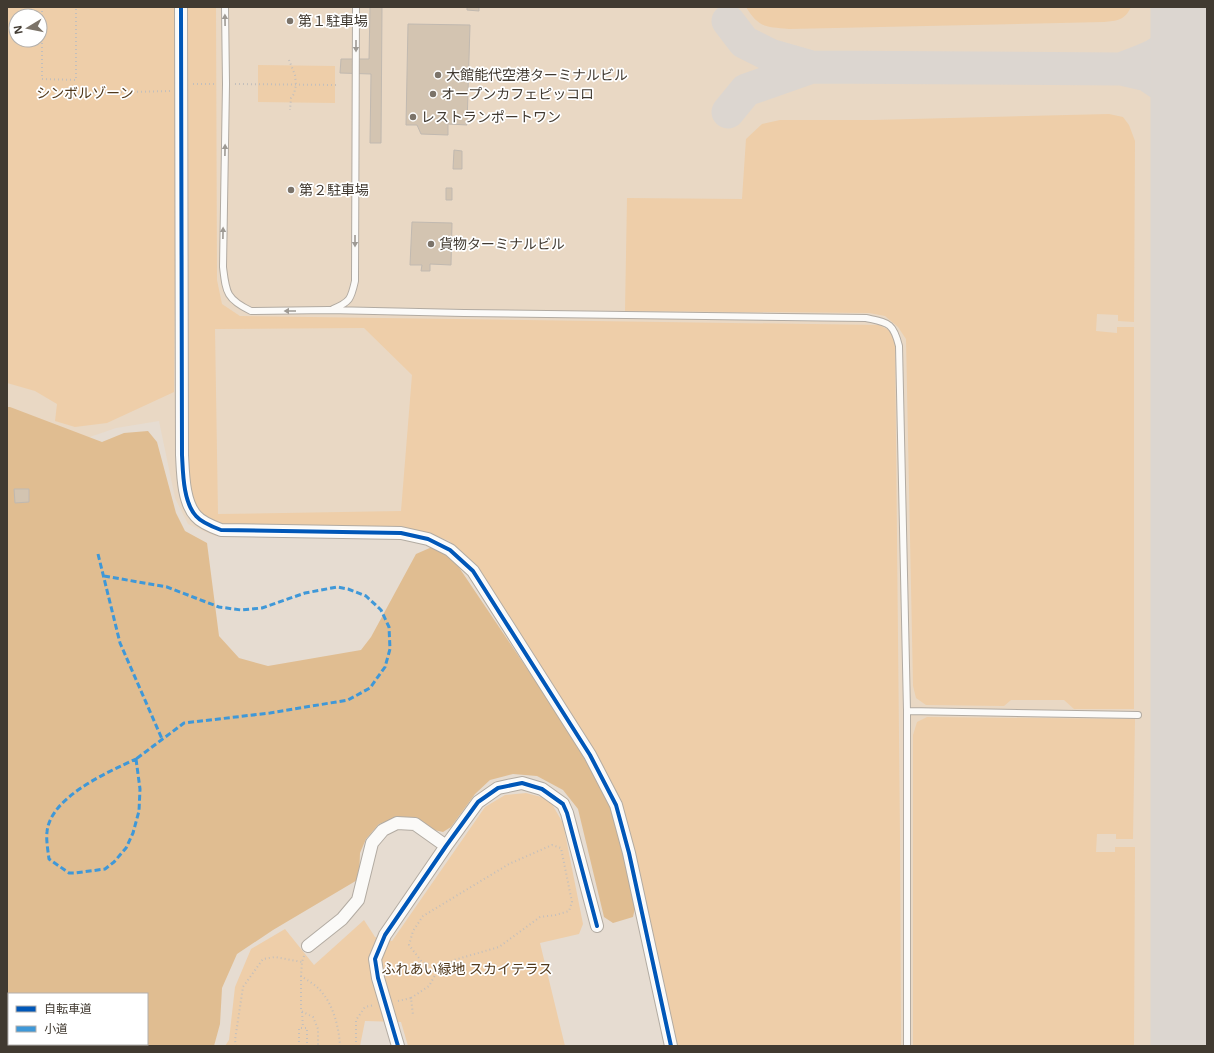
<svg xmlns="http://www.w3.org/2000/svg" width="1214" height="1053" font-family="'Open Sans','Noto Sans JP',sans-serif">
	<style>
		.built { fill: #e9d8c4; fill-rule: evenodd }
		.green { fill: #eecea9; fill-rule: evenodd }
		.forest { fill: #e0bd91; fill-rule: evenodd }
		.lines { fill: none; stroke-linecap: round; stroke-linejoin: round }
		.taxiway { stroke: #dcd6d0; stroke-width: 33 }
		.runway { stroke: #dcd6d0; stroke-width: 83 }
		.building { fill: #d3c4b1; stroke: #c1b9b0 }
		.service-casing { stroke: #b2aba2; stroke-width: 8 }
		.minor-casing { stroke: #b2aba2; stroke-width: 14 }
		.path { stroke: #c3bfbc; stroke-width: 2; stroke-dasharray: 1 3; stroke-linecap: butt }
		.service { stroke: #fbfaf8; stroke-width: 6 }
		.minor { stroke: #fbfaf8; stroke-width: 12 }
		.quiet { stroke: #3f98d8; stroke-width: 3; stroke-dasharray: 6 3; stroke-linecap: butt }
		.cycleway-casing { stroke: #fff; stroke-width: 6 }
		.cycleway { stroke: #0057b8; stroke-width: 4 }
		.oneway { fill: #9e9a94 }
		.poi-dot { fill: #7b7369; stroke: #fff; stroke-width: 1.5 }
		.labels { text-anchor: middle; stroke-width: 3.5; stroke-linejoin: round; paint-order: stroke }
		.poi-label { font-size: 14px; fill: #413a31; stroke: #fff; text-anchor: start }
		.park-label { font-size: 14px; fill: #51391b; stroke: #fff }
	</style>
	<rect width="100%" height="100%" fill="#e6dcd1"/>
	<path class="built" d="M7,7H1207V1046H682L629,511L406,538L215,536L188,524L175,498L159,421L116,428L84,439L7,420ZM16,16H40V40H16Z"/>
	<path class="green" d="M7,7H216L217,280L222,304L240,316L879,325L889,330L895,340L900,836L901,1046H675L603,768L576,721L483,575L449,541L428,533L225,525L209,519L196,508L187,477L176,141L174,392L107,423L75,427L55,421L57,404L35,391L7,383ZM16,16H40V40H16ZM364,328L412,375L401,511L218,514L215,329Z
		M746,7H1131C1125,20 1117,21 1104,22L789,29C766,27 759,28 746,7Z
		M258,65L335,66V103L258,102Z
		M1109,114L1123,117L1129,125L1135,141L1134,322L1118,321V315L1097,314L1096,331L1117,333V327H1134V709H1074L1064,700H1011L1004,706L926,705L916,698L913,686L906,339L898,327L885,316L869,313L625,311L627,198L742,199L746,139L762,124L780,120H873Z
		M927,717L1135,719L1133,839H1116V834H1097L1096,852H1115V847H1135L1134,1046H913V735L917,722Z
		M526,793L549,799L563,823L583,924L579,934L540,943L565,1046H408L401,1022L365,1021L360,1046H225L229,1040L235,987L251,949L285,929L314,965L364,920L375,937L392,941L485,807L505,795Z"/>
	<path class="forest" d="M7,407H10L102,442L124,433L148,431L157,442L176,513L185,531L207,543L219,636L239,658L268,666L361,650L371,637L416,554L432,547L454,560L565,725L612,807L635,908L633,917L613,923L604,917L578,809L563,790L537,776L513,774L490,780L475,794L451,827L443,832L434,830L414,819L397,818L379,824L366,839L360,853L359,879L273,930L237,954L222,988L220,1024L214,1046H7ZM9,994H147V1044H9Z"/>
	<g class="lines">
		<path class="taxiway" d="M728,21L744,42L770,55L812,67L1121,69L1147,75L1168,89L1180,103L1192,137
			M1121,69C1137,62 1161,56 1172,41C1180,31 1184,19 1188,7
			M728,112L746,90L812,67"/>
		<path class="runway" d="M1192,1046V7"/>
	</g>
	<path class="building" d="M370,7H382L381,143H370L371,74L340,73L341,59H369Z
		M467,7H479V11L467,10Z
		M408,24L470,25L467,125L448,124V135L421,134L417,125H406Z
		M454,150L462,151V169H453Z
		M446,188H452V200H446Z
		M412,222L452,223L451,265L430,264V271H421L422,265H410Z
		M14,489H29V502L15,503Z"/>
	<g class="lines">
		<defs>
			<path id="service" d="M225,7L226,84L223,267C226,292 226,299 251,311L329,310L464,313L866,318C888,323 893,322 899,346L907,711V1046
				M333,309C350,302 351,299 355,281L356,7
				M907,711L1138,715"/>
			<path id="minor" d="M181,7L182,455C183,472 183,502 196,516C201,522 213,527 221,530L401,533L428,539L450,550L473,571L590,755L616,805L629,853L671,1046
				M308,946L342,919L358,900L372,843L383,830L397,823L415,824L446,846
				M398,1046L378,978L375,959L385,935L446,846L478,802L498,788L522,783L542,789L563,804L567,813L597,926"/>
		</defs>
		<use href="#service" class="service-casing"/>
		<use href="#minor" class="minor-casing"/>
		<path class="path" d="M42,7V79L76,80V7
			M289,60L295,75L296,85L294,94L291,98L290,110
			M193,84H216
			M235,84L338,85
			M93,93L170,91
			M304,956L302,962L301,976C307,980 314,984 319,989C333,1003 339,1027 340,1046
			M301,976V1011L313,1017L318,1029V1046
			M411,998L429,986L439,968L454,960L499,947L540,917L556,915L569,911L572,902L561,848L552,845L509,864L423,916L413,931L409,945L422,962L439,968
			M398,1001L411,998L413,1015
			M302,1012L303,1028
			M236,1046L235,1040L243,987L263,959L275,957L302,962
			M299,1046V1028H307V1046
			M356,1046V1020L365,1007L374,1005"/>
		<use href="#service" class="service"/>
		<use href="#minor" class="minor"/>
		<path class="quiet" d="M98,554L120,643L162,739
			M104,576L167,587L219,607L241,610L262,608L305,593L337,587L348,589L366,596L381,610L389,627L390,649L385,667L370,688L348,700L270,713L184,723L136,759
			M136,759L140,789L139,811L133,833L126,848L114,862L105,869L75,873H69L49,859C48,851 46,840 47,832C50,797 108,772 136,759Z"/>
		<defs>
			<path id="cycleway" d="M181,7L182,455C183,472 183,502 196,516C201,522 213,527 221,530L401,533L428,539L450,550L473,571L590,755L616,805L629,853L671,1046
				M398,1046L378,978L375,959L385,935L446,846L478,802L498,788L522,783L542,789L563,804L567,813L597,926"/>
		</defs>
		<use href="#cycleway" class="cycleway-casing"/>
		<use href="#cycleway" class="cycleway"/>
	</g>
	<defs><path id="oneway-solid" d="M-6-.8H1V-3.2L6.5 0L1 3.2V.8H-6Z"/></defs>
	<g class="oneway">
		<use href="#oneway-solid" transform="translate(225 20) rotate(-91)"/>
		<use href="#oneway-solid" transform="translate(356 46) rotate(90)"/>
		<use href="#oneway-solid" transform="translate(225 150) rotate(-89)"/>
		<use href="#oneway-solid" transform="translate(223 233) rotate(-89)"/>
		<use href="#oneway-solid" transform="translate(355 241) rotate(90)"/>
		<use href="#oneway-solid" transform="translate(290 311) rotate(180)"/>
	</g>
	<g class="poi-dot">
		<circle cx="290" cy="21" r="4"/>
		<circle cx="438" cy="75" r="4"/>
		<circle cx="433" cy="94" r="4"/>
		<circle cx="413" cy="117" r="4"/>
		<circle cx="291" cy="190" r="4"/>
		<circle cx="431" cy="244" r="4"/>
	</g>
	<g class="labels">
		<g class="poi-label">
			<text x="298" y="26">第１駐車場</text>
			<text x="446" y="80">大館能代空港ターミナルビル</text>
			<text x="441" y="99">オープンカフェピッコロ</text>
			<text x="421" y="122">レストランポートワン</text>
			<text x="299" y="195">第２駐車場</text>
			<text x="439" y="249">貨物ターミナルビル</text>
		</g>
		<g class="park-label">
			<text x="85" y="98">シンボルゾーン</text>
			<text x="467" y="974">ふれあい緑地 スカイテラス</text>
		</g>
	</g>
	<rect width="1214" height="1053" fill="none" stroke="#413a31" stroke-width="16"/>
	<rect x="8" y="993" width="140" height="52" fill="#ffffff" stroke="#b3b0ad"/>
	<rect x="16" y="1006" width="20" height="6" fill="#0057b8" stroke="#b3b0ad"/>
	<text x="44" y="1013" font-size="12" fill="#413a31">自転車道</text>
	<rect x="16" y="1026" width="20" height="6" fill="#3f98d8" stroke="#b3b0ad"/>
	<text x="44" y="1033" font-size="12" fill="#413a31">小道</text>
	<g transform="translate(28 28) rotate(260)"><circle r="19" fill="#ffffff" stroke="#b3b0ad"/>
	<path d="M0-3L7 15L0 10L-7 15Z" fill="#7b7369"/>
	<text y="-6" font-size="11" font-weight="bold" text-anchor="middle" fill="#413a31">N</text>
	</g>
</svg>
